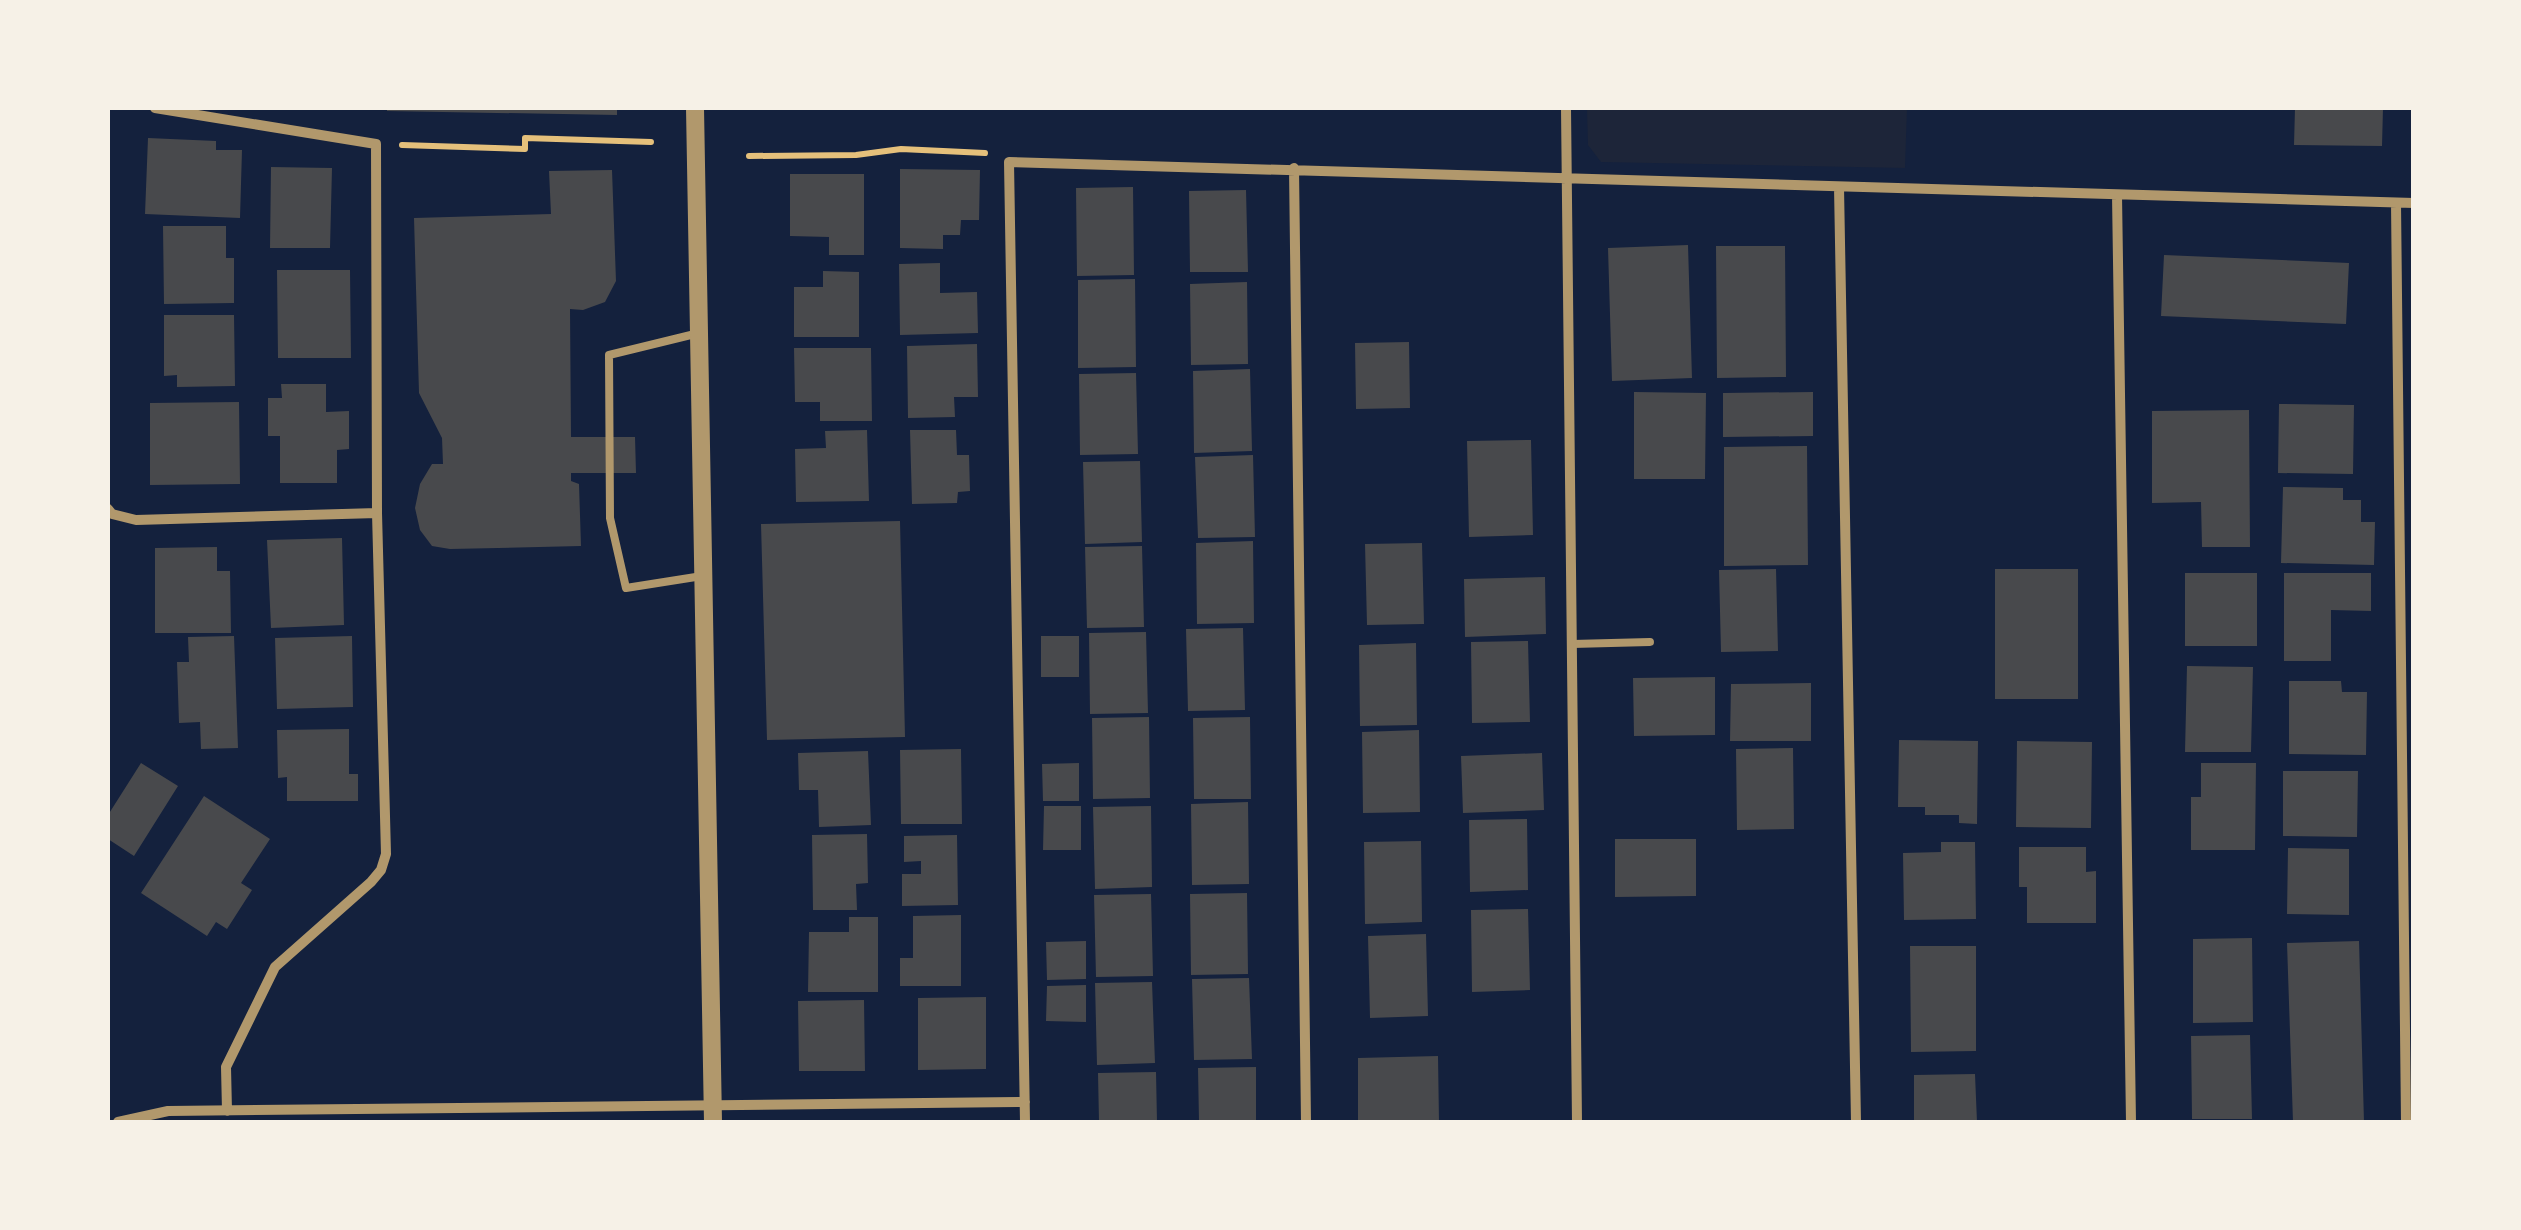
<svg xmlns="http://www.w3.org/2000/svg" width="2521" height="1230" font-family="Poppins,sans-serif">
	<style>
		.green { fill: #1d2539 }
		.building { fill: #48494c }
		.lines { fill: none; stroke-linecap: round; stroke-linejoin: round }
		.path { stroke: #e5c07b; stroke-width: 6 }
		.service { stroke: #b1986c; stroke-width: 8 }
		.minor { stroke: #b1986c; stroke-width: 10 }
		.tertiary { stroke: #b1986c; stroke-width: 18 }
	</style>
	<rect width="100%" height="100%" fill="#14213d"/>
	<path class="green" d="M1587,108H1907L1905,168L1601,162L1588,145Z"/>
	<path class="building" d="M387,108H617V115L387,111Z
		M2295,108H2383L2382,146L2294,145Z
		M148,138L216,141V150H242L240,218L145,214Z
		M271,167L332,168L330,248H270Z
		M900,169L980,170L979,220H961L960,235H943V249L900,248Z
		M612,170L616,281L605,302L583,310L570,309L571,437H635L636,473H571V481L579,484L581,546L450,549L432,546L420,530L415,508L420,484L432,464H443L442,438L419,393L414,218L551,214L549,171Z
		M790,174H864V255H829V237L790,236Z
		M1133,187L1134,275L1077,276L1076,188Z
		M1246,190L1248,272H1190L1189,191Z
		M163,226H226V258H234V303L164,304Z
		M1688,245L1692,378L1612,381L1608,248Z
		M1716,246H1785L1786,377L1717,378Z
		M2164,255L2349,263L2346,324L2161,316Z
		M940,263V293L977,292L978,333L900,335L899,264Z
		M277,270H350L351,358H278Z
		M823,271L859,272V337H794V287H823Z
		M1135,279L1136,367L1078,368V280Z
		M1247,282L1248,364L1191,365L1190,284Z
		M164,315H234L235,386L177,387V375L164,376Z
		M1409,342L1410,408L1356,409L1355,343Z
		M977,344L978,397H954L955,417L908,418L907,346Z
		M794,348H871L872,421H820V402H795Z
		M1250,369L1252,451L1194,453L1193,371Z
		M1136,373L1138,454L1080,455L1079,374Z
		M281,384H326V412L349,411V449L337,450V483H280V436H268V398H282Z
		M1634,392L1706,393L1705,479H1634Z
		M1813,392V436L1723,437V393Z
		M239,402L240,484L150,485V403Z
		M2279,404L2354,405L2353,474L2278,473Z
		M2249,410L2250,547H2202L2201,502L2152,503V411Z
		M867,430L869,501L796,502L795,449L826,448L825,431Z
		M910,430H956L957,455H969L970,491L958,492L957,503L912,504Z
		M1531,440L1533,535L1469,537L1467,441Z
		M1807,446L1808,565L1724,566V447Z
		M1253,455L1255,537L1198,538L1195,457Z
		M1140,461L1142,542L1085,544L1083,462Z
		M2283,487L2343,488V500H2361V522H2375L2374,565L2281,563Z
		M900,521L905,737L767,740L761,524Z
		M342,538L344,625L271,628L267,540Z
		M1253,541L1254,623L1197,624L1196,543Z
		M1422,543L1424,624L1367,625L1365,544Z
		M1142,546L1144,627L1087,628L1085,547Z
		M217,547V571H230L231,633H155V548Z
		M1776,569L1778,651L1721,652L1719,570Z
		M1995,569H2078V699H1995Z
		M2185,573H2257V646H2185Z
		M2284,573H2371V611L2331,610V661H2284Z
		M1545,577L1546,634L1465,637L1464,579Z
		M1243,628L1245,710L1188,711L1186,629Z
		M1146,632L1148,713L1090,714L1089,633Z
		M234,636L238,748L201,749L200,722L179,723L177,662H189L188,637Z
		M352,636L353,707L277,709L275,638Z
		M1041,636H1079V677H1041Z
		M1528,641L1530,722L1472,723L1471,642Z
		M1416,643L1417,725L1360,726L1359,645Z
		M2187,666L2253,667L2251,752H2185Z
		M1715,677V735L1634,736L1633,678Z
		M2289,681H2341L2342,692H2367L2366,755L2289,754Z
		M1811,683V741H1730L1731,684Z
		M1149,717L1150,798L1093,799L1092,718Z
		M1250,717L1251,799H1194L1193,718Z
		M349,729V774H358V801H287V777L278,778L277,730Z
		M1419,730L1420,812L1363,813L1362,732Z
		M1899,740L1978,741L1977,824L1959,823V815H1925V807H1898Z
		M2017,741L2092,742L2091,828L2016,827Z
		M1793,748L1794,829L1737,830L1736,749Z
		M961,749L962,824H901L900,750Z
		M868,751L871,825L819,827L818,790H799L798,753Z
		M1542,753L1544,810L1463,813L1461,756Z
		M141,763L178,786L134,856L108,839V815Z
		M1079,763V801H1043L1042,764Z
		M2201,763H2256L2255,850H2191V797H2201Z
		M2283,771H2358L2357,837L2283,836Z
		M204,796L270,839L241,883L252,890L227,929L216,922L207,936L141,893Z
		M1248,802L1249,884L1192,885L1191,804Z
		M1044,806H1081V850H1043Z
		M1151,806L1152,887L1095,889L1093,807Z
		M1527,819L1528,890L1470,892L1469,820Z
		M867,834L868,883L856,884L857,910H813L812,835Z
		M957,835L958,905L902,906V874H921V861L904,862V836Z
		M1615,839H1696V896L1615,897Z
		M1421,841L1422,922L1365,924L1364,842Z
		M1941,842H1975L1976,919L1904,920L1903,853L1941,852Z
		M2019,847H2086V872L2096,871V923H2027V887H2019Z
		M2288,848L2349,849V915L2287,914Z
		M1247,893L1248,974L1191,975L1190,894Z
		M1151,894L1153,976L1096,977L1094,895Z
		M1528,909L1530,990L1472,992L1471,910Z
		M961,915V986H900V958H913V916Z
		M849,917H878V992H808L809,932H849Z
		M1426,934L1428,1016L1370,1018L1368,936Z
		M2252,938L2253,1022L2193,1023V939Z
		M1086,941V979L1047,980L1046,942Z
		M2359,941L2364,1122H2293L2287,943Z
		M1910,946H1976V1051L1911,1052Z
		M1249,978L1252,1059L1194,1060L1192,979Z
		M1152,982L1155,1063L1097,1065L1095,983Z
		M1086,985V1022L1046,1021L1047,986Z
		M986,997V1069L918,1070V998Z
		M864,1000L865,1071H799L798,1001Z
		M2250,1035L2252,1119H2192L2191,1036Z
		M1438,1056L1439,1122H1358V1058Z
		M1256,1067V1122H1199L1198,1068Z
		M1156,1072L1157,1122H1099L1098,1073Z
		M1975,1074L1977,1122H1914V1075Z"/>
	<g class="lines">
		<path class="path" d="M402,145L525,149V138L651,142
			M749,156L856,155L901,149L985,153"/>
		<path class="service" d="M699,333L609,355L610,518L626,588L702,576
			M1572,644L1650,642"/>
		<path class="minor" d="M155,108L376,144L377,513L386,854L381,870L371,882L275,967L226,1067L227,1111
			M1566,108L1577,1122
			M1294,168L1306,1122
			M1839,187L1856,1122
			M2117,195L2131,1122
			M2396,203L2406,1122
			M108,509L112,514L136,520L377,513
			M118,1122L168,1111L1025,1102
			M1025,1122L1009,162L2414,203"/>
		<path class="tertiary" d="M695,108L713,1122"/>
	</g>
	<rect width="2521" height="1230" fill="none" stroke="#f6f1e7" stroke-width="220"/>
</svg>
